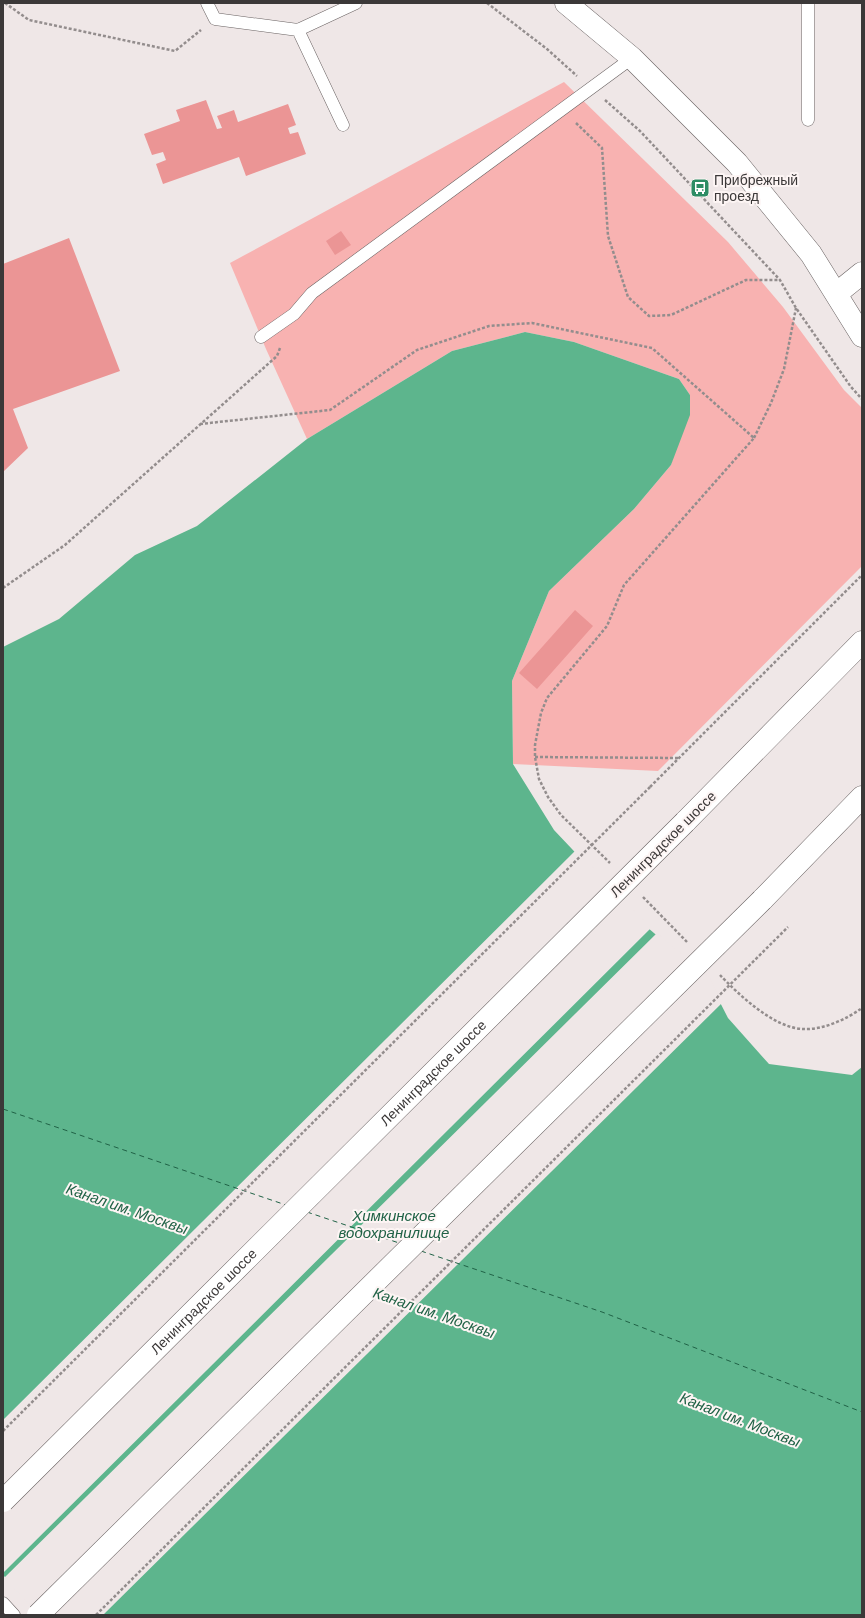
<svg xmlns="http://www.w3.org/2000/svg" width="865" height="1618" font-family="Helvetica,sans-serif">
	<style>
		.green { fill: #f8b2b1 }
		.water { fill: #5db58d }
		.pier { fill: #efe7e7 }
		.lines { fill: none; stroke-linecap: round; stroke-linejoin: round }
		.ferry { stroke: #206246; stroke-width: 1; stroke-dasharray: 5 4; stroke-linecap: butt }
		.building { fill: #eb9595 }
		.lane-casing { stroke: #696262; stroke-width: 13 }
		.secondary-casing { stroke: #696262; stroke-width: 23 }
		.primary-casing { stroke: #696262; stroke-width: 23 }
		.path { stroke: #938d8d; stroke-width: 2.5; stroke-dasharray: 3 2; stroke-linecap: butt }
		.lane { stroke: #fff; stroke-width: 12 }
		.secondary { stroke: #fff; stroke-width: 22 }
		.primary { stroke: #fff; stroke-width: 22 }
		.primary-bridge-casing { stroke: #696262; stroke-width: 23; stroke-linecap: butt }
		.path-bridge { stroke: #938d8d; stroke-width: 2.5; stroke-dasharray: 3 2; stroke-linecap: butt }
		.primary-bridge { stroke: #fff; stroke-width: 22 }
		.labels { text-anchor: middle; stroke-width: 4; stroke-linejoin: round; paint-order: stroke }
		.poi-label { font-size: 14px; fill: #3b3838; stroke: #fdf5f4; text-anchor: start }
		.street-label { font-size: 14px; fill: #3b3838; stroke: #fdf5f4 }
		.water-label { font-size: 15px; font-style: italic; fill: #206246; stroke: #fdf5f4 }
	</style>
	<rect width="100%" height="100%" fill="#efe7e7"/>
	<path class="green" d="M564,82L728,242L783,307L844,390L862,408V566L658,771L513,764L512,681L549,591L634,509L671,465L690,395L679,379L574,342L525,332L452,351L307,439L266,349L230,263Z"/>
	<path class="water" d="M525,332L574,342L679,379L690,395V415L671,465L634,509L549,591L512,681L513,764L554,830L641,922L708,979L728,1018L769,1064L852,1075L862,1067V1615H42L3,1575V647L59,619L135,555L197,526L307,439L452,351Z"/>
	<path class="pier" d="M576,850L651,928L3,1573V1420Z
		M657,933L710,978L722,1003L103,1615H40L4,1578Z"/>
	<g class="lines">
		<path class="ferry" d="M3,1109L286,1205
			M307,1212L399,1243
			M421,1251L602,1312L862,1412"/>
	</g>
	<path class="building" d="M206,100L217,129L222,128L217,116L234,110L238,122L288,104L296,125L288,128L290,134L298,132L306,154L246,176L239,157L163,184L156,164L166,160L163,152L152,155L144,134L180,121L176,110Z
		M341,231L351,245L335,255L326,241Z
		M69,238L120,371L13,409L28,448L3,472V264Z
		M575,610L593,626L537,689L519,673Z"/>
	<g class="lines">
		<defs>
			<path id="lane" d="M207,3L215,19L298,30L356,3
				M298,30L343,125
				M808,120V3
				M261,337L294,314L312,293L632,58
				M3,1603L14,1615"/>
			<path id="secondary" d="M566,3L632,58L737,163L811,254L862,336
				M836,294L862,273"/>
			<path id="primary" d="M685,822L862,642
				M762,900L862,797"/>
		</defs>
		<use href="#lane" class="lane-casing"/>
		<use href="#secondary" class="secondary-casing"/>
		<use href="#primary" class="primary-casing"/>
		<path class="path" d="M5,3L29,20L175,51L201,30
			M487,3L547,49L577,76
			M605,100L640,131L780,280L796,308L851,387L862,399
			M576,123L602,148L608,236L628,297L649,316L671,315L746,280H780
			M200,424L330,410L417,350L489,326L532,323L652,348L754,438L624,585L607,626L547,698L541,713L535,745V757L539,779L548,797L561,815L610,863
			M754,438L771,403L784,369L796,308
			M3,588L65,545L277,356L280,348
			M535,757L678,758
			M650,787L862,575
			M643,897L687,942
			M720,975C739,995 775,1029 804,1029C823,1030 847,1019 862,1008"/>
		<use href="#lane" class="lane"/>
		<use href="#secondary" class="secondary"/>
		<use href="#primary" class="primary"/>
		<defs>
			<g id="primary-bridge">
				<path id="s1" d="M3,1501L685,822"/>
				<path d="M38,1615L762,900"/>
			</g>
		</defs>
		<use href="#primary-bridge" class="primary-bridge-casing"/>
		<path class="path-bridge" d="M3,1431L650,787
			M96,1615L788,927"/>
		<use href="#primary-bridge" class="primary-bridge"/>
	</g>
	<defs>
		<symbol id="bus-square" viewBox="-11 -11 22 22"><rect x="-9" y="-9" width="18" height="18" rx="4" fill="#2d8d65" stroke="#fdf5f4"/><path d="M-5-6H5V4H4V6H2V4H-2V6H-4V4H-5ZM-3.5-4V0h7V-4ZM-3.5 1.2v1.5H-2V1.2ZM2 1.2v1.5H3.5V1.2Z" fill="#fff"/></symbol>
	</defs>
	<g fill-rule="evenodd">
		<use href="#bus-square" x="689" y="177" width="22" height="22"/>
	</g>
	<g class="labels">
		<g class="poi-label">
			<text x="714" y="185">Прибрежный<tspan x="714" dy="16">проезд</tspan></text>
		</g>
		<g class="street-label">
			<text transform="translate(663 844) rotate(-45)" y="5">Ленинградское шоссе</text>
			<text dy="5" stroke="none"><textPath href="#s1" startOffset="607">Ленинградское шоссе</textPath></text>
			<text dy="5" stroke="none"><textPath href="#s1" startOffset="283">Ленинградское шоссе</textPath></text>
		</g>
		<g class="water-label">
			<text transform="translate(127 1209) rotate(19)" y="5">Канал им. Москвы</text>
			<text x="394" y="1221">Химкинское<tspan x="394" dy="17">водохранилище</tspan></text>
			<text transform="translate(434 1313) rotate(19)" y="5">Канал им. Москвы</text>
			<text transform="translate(740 1420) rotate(21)" y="5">Канал им. Москвы</text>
		</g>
	</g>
	<rect width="865" height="1618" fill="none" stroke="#3b3838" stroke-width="8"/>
</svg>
